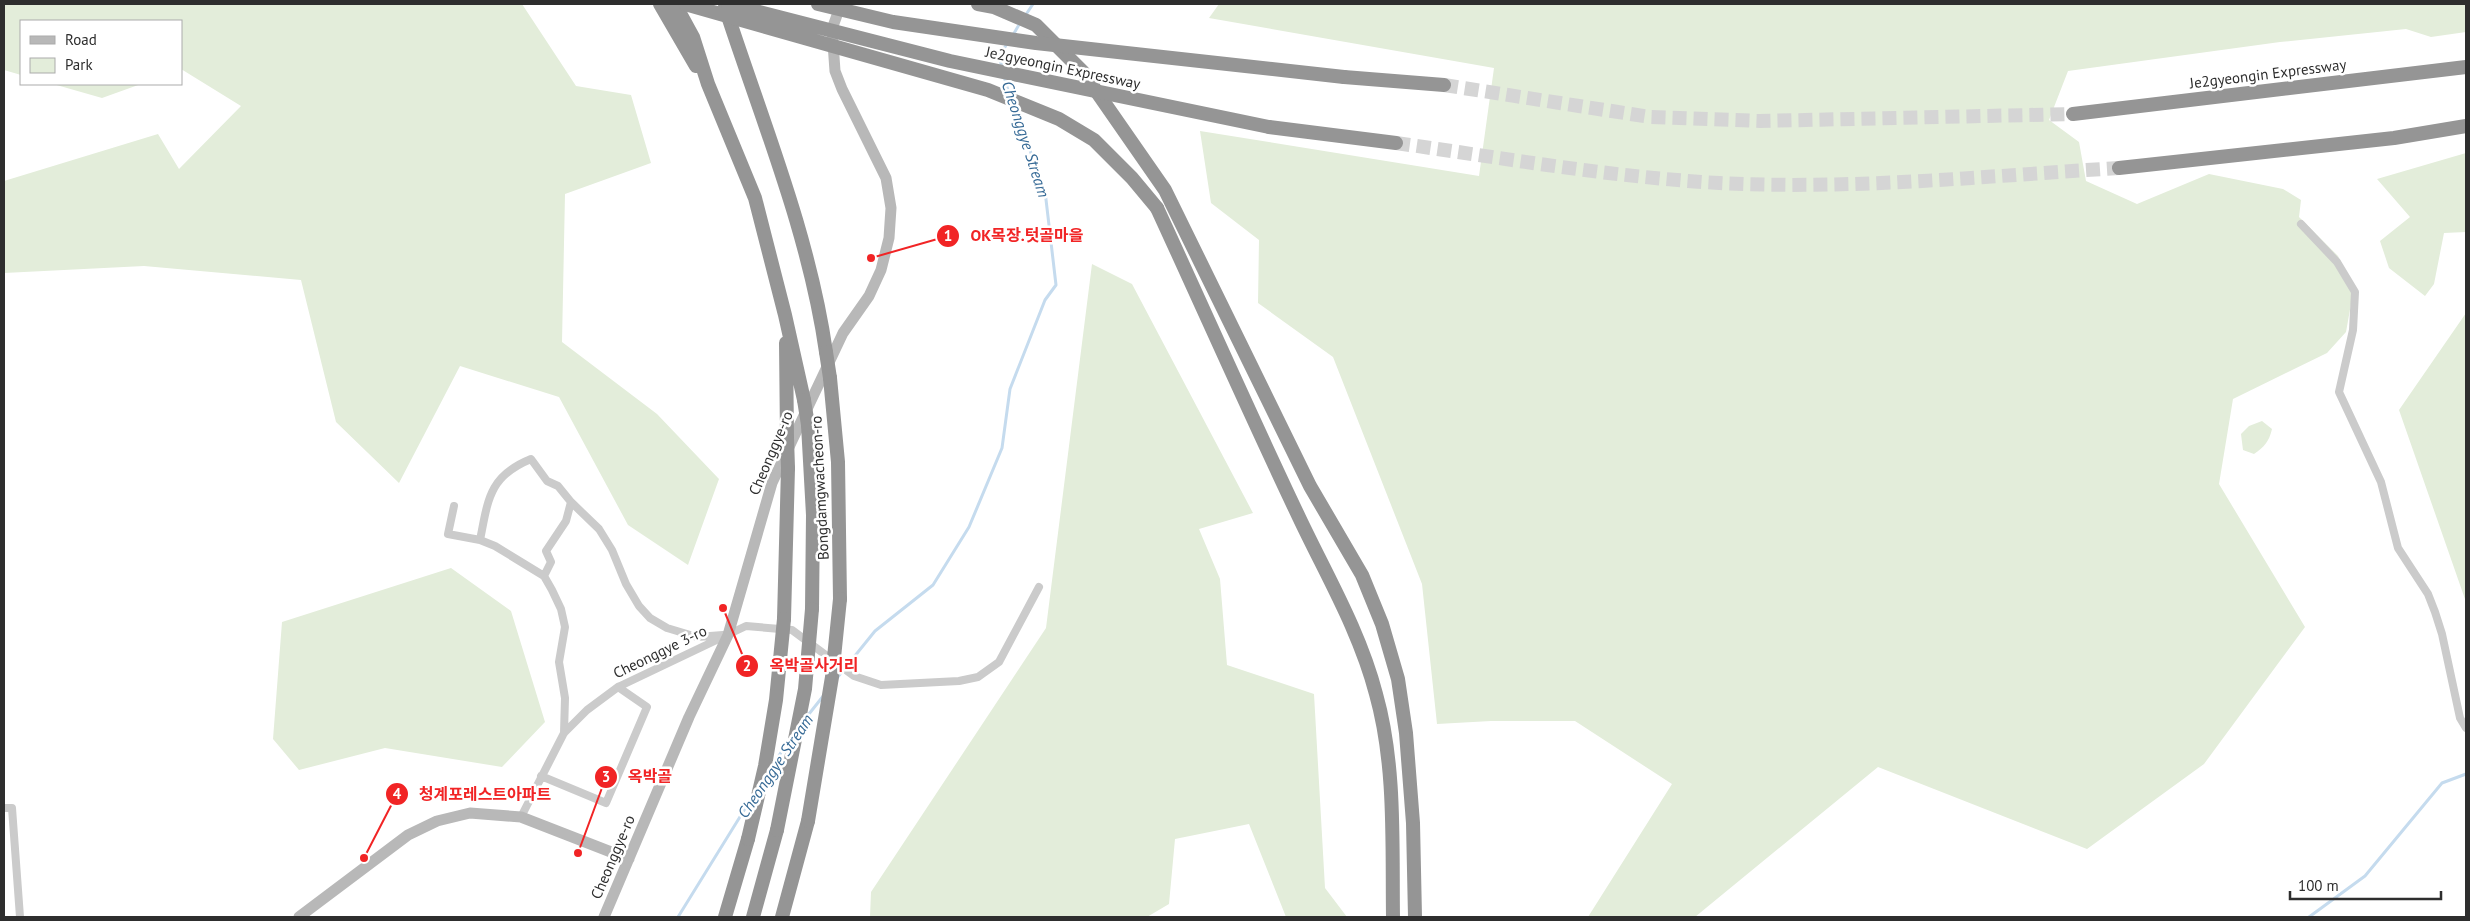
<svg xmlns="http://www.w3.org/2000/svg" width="2470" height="921" font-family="'PT Sans','Noto Sans KR',sans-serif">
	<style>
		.green { fill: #e3edda }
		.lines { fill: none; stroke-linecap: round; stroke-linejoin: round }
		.stream { stroke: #c5dbee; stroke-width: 3 }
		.highway-tunnel { stroke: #d5d5d5; stroke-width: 14; stroke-dasharray: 14 7; stroke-linecap: butt }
		.street { stroke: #cbcbcb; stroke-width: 8 }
		.secondary { stroke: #b8b8b8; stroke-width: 11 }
		.highway { stroke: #959595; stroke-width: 14 }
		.highway-bridge { stroke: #959595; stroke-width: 14 }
		.labels { text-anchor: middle; stroke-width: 5; stroke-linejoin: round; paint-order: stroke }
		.street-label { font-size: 15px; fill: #2e2e2e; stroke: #fff }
		.water-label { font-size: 16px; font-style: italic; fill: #366a96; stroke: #fff }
		.leader { fill: none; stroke: #f12425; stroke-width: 2 }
		.callout-dot { fill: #f12425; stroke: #fff; stroke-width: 2 }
		.mark-label { font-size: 15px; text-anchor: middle; font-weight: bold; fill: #fff }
		.callout-label { font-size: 16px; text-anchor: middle; font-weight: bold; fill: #f12425; stroke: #fff; stroke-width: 5; stroke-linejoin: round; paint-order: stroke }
	</style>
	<rect width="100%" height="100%" fill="#fff"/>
	<path class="green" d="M4,4H522L576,86L631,95L651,163L565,194L562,342L657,414L719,479L688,565L628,525L559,397L460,366L399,483L336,422L301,280L144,266L4,273V181L158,134L179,169L241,106L181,69V21H21V75L4,70Z
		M1219,4H2466V32L2431,37L2406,29L2280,42L2068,71L2049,120L2079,142L2086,181L2137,204L2209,174L2283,189L2301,200L2299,217L2338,256L2354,287L2346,332L2327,353L2233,399L2219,484L2305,627L2204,764L2087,849L1878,767L1695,917H1588L1672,784L1575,721H1491L1437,724L1422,584L1333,357L1258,303L1259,240L1211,203L1200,131L1479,176L1494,68L1209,18Z
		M53,84H141L102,98Z
		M2466,153V232L2444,233L2434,284L2425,296L2389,268L2380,241L2410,217L2377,179Z
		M1092,264L1132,284L1253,513L1199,529L1220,579L1227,665L1314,694L1325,888L1347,917H1286L1249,824L1175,839L1169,904L1147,917H870L871,892L1046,628Z
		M2466,313V602L2399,410Z
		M2262,421L2272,429C2269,442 2264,447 2254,454L2243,450L2241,434L2249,426Z
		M451,568L511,611L545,722L502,767L385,748L299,770L273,739L282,622Z"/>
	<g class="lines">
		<path class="stream" d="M1025,16L1033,4
			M1013,35L1020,23
			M1002,67L999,57L1008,42
			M1004,76L1009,94
			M837,678L875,631L933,585L969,527L1002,448L1010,389L1045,300L1056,285L1045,191L1014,107
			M805,719L824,695
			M771,768L789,740
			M678,917L751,799
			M2309,917L2365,876L2442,783L2466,774"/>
		<path class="highway-tunnel" d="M1444,85L1650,117L1760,121L2073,114
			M1396,143C1503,158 1611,177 1719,183C1852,190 1986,176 2119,168"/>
		<path class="street" d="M2301,224L2337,262L2355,292L2353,330L2339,392L2381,482L2398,548L2428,594L2435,612L2442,634L2460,718L2466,728
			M454,506L448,534L480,540L495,546L544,576L552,590L561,609L565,627L559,662L565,698L564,733
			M480,540C488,500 489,476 531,459L547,481L558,486L571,502L599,529L612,550L626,584L639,606L650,618L667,628L697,637L723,635
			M544,576L551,562L546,551L566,521L571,502
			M541,776L606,803L647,707L618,687
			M4,808H12L20,917
			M521,817L564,733L587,710L618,687L746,626L792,630L854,676L881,685L959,681L978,677L999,662L1039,587"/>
		<path class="secondary" d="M299,917L408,835L437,821L470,813L521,817L629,859
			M604,917L689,717L728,635L772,483L843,333L869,296L881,270L889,238L891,208L886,178L842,89L835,71L832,29L841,4"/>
		<path class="highway" d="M660,4L696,66
			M675,4L693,37L708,84L755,198L785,315L804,400
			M978,4L994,7L1036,25L1083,72L1165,190L1310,486L1362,575L1382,624L1398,679L1406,733L1413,823L1415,917
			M725,7C762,121 809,233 826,352
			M1344,77L1444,85
			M2073,114L2466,67
			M1269,127L1396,143
			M2119,168L2394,138L2466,126
			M1157,208C1204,310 1249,412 1297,513C1325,573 1359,629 1376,694C1396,765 1392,844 1393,917
			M786,343L787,438
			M830,378L838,462L840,599
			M808,425L813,515L812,609
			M784,619L788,468
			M725,917L748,839
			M753,917L777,830
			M782,917L808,821"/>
		<path class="highway-bridge" d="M685,4L988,90L1059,119L1094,140L1132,178L1157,208
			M728,4L950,61L1269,127
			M818,4L893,22L1036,43L1344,77
			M826,352L830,378
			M804,400L808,425
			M787,438L788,468
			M808,821L832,677L840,599
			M777,830L805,689L812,609
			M748,839L765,766L776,700L784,619"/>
	</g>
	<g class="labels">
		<g class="street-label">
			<text transform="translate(1063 68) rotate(12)" y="5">Je2gyeongin Expressway</text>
			<text transform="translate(2268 74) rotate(-7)" y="5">Je2gyeongin Expressway</text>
			<text transform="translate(771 453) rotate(-67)" y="5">Cheonggye-ro</text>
			<text transform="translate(820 488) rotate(-93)" y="5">Bongdamgwacheon-ro</text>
			<text transform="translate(660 652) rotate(-26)" y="5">Cheonggye 3-ro</text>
			<text transform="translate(613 857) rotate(-67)" y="5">Cheonggye-ro</text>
		</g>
		<g class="water-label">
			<text transform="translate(1026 139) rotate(72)" y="6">Cheonggye Stream</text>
			<text transform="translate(775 766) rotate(-56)" y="6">Cheonggye Stream</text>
		</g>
	</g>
	<path class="leader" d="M871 258L948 236M723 608L747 666M578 853L606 777M364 858L397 794"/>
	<g class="callout-dot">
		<circle cx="871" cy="258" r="5"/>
		<circle cx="723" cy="608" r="5"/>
		<circle cx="578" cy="853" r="5"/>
		<circle cx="364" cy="858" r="5"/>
		<circle cx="948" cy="236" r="12"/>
		<circle cx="747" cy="666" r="12"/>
		<circle cx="606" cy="777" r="12"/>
		<circle cx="397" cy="794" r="12"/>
	</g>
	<g class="mark-label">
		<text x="948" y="241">1</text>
		<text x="747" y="671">2</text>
		<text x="606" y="782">3</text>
		<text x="397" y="799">4</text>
	</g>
	<g class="callout-label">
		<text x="1027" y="241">OK목장.텃골마을</text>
		<text x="814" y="671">옥박골사거리</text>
		<text x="650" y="782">옥박골</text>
		<text x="485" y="800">청계포레스트아파트</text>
	</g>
	<rect width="2470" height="921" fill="none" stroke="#2e2e2e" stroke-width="10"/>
	<rect x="20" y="20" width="162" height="65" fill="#ffffff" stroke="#ababab"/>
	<rect x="30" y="36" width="25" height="8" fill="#b8b8b8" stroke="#ababab"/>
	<text x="65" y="45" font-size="15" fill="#2e2e2e">Road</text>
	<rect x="30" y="58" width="25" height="15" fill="#e3edda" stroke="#ababab"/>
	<text x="65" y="70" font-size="15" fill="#2e2e2e">Park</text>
	<path d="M2290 891v8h151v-8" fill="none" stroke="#2e2e2e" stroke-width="2.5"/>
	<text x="2298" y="891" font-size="15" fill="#2e2e2e" stroke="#ffffff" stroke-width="4" paint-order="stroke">100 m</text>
</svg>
